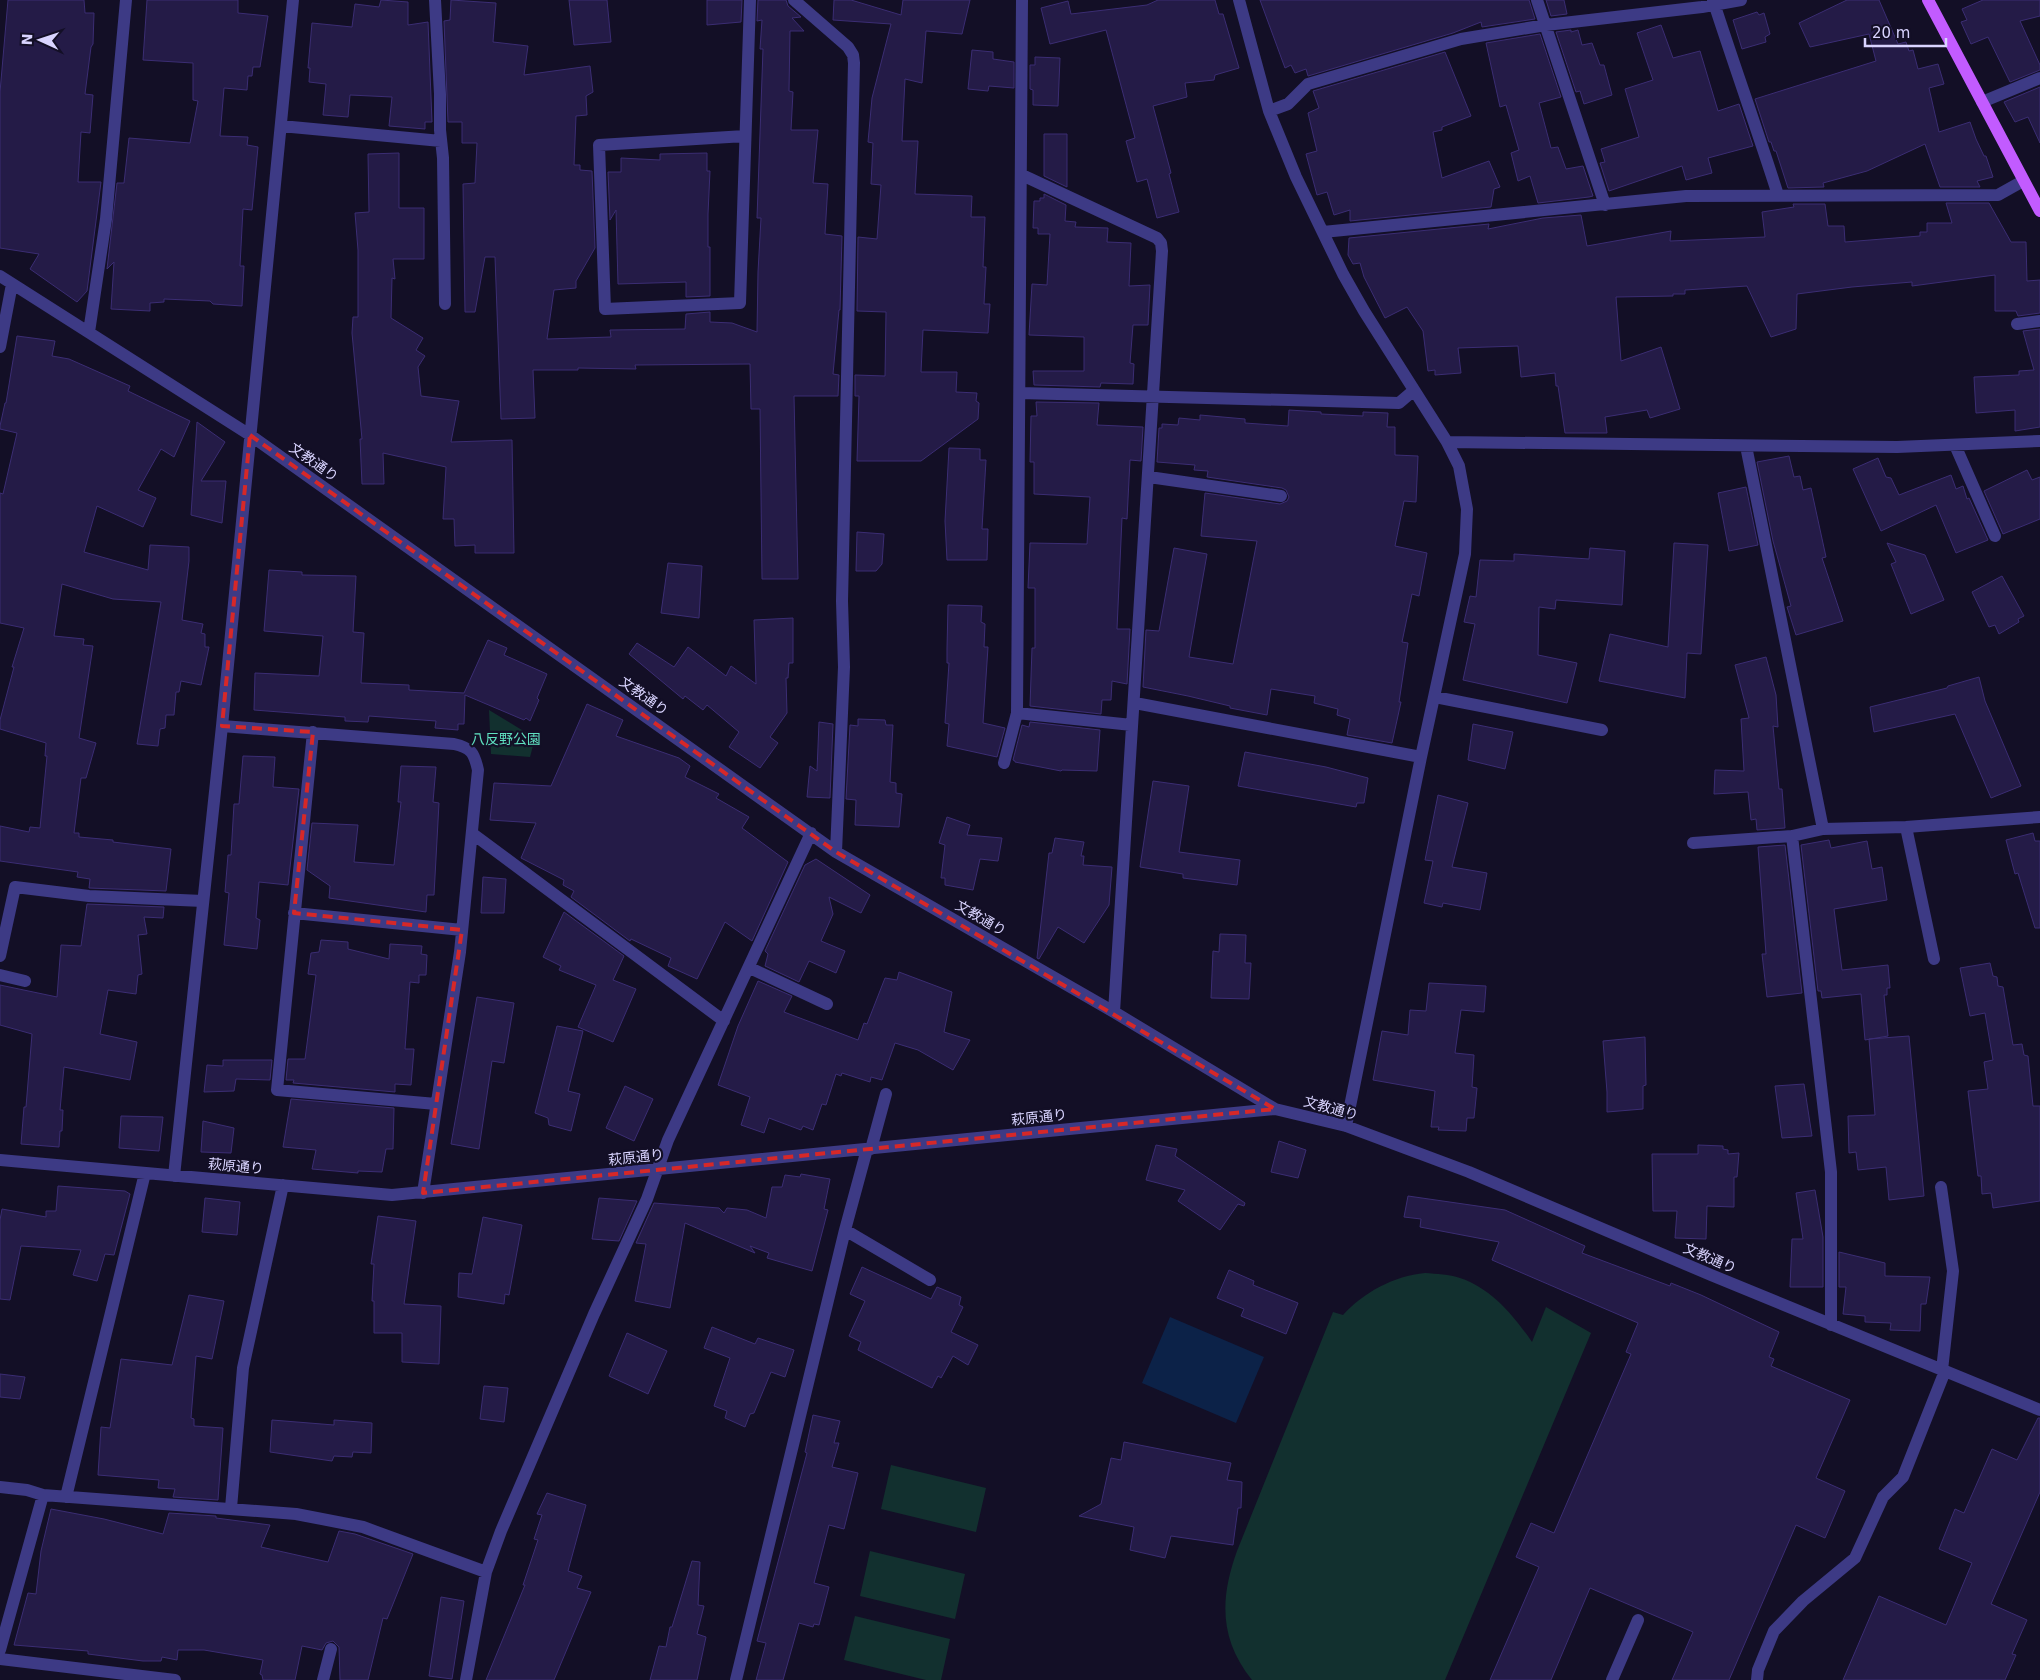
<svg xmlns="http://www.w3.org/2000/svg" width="2040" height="1680" font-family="'DejaVu Sans','Noto Sans JP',sans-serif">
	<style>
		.green { fill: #12302f }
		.water { fill: #0c2248 }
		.building { fill: #241b47; stroke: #3b2d73 }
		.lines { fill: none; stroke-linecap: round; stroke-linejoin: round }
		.minor { stroke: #3d3a85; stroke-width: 12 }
		.major { stroke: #c25bff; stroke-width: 12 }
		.marked { fill: none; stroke: #d62828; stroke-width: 4; stroke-dasharray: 10 6; stroke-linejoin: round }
		.labels { text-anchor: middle; stroke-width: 4.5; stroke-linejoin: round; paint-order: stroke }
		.street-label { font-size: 14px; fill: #d9d4ff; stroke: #130f26 }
		.park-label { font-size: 14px; fill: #5fe0c0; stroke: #130f26 }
	</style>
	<rect width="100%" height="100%" fill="#130f26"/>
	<path class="green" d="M489,710L535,738L530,757L491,754Z
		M1425,1273C1437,1274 1449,1274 1460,1278C1491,1288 1514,1316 1532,1342L1546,1307L1591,1333L1445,1680H1252C1219,1639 1220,1598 1237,1551L1333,1312L1343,1315C1364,1292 1394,1276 1425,1273Z
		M891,1465L986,1488L976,1532L881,1509Z
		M870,1551L965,1574L955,1619L860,1596Z
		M855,1616L950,1639L941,1680H926L844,1660Z"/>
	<path class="water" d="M1170,1317L1264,1357L1236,1423L1142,1383Z"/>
	<path class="building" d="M8,0H84L85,13H94L93,44L91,47L85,94L93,95L90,133L81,132L78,182H101L87,291L77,302L30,269L39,254L0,248V92Z
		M147,0H238V13L268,16L260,67H253L252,76H248L247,90L224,88L220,136L248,137L247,145L258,147L252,210L243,209L240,266H244L242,306L213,304L210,301L164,299V302L150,303V311L111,309L114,262L107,269L117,183H124L129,138L190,143L198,101L193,100V63L143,60Z
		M381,0L408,2V25L428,22L432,122H425V129L389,126L392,97L350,95L348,117L323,115L326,84L309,82L310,68H308L312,23L352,27L355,4L379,7Z
		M451,0L496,3L493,42L528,46L524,75L590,66L593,92L586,96L587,115L576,116L574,165H580V170L592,171L595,248L576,281V288L554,290L547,339L611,337L610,330L685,329L686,314L710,312V322L732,323L757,332L758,272L761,218H757L763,49H760L762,20L757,21L758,0H786L788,6L801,17L792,18L804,31H790L789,91L793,92L791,130H818L813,183L828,184L825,234L842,236L840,310H839L833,374L839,375L838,396H794L798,579H762L760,409H751L750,364L635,365L636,369L578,368V370H533L535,418L501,419L495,257H485L475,312H465L463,184L475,183L477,143H462V122H448L444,21L450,20Z
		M569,0H607L611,42L574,45Z
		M707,0H742L741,22L707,25Z
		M834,0H851L901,15L903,0H970L962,34L926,31L922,83L905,79L902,141H918L915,194L972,196L971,217H985L983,267H986L984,304H990L988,333L923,330L921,372H957L956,392L977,393L976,401L979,403L978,419L921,461H857L859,396H855V375L885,376L886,312L857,311L858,237L877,239L881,185L871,184L873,143L868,142L872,98L891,24L833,20Z
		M1158,0H1215L1219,14H1223L1239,68L1215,75L1214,80L1185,83L1187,97L1153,106L1171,173L1169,174L1179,212L1157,218L1147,179L1137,182L1126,141L1135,138L1106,30L1050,44L1041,8L1068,1L1071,14L1147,5Z
		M1260,0H1529L1535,19L1482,27L1481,22L1453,33L1308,76L1306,69L1295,73L1291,65L1285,68Z
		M1546,0H1564L1567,14L1551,16Z
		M1847,0H1879L1898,44L1906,42L1909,51L1913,50L1918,69L1938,64L1944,84L1929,88L1939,132L1970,122L1976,139L1984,156H1986L1993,177L1977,181L1980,187H1940L1925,144L1867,171L1823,183L1824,187L1788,188L1776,151H1774L1771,142H1769L1755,99L1876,61L1869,34L1810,47L1799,23Z
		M1983,0H2040V16L2020,21L2040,65V70L2010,82L1988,37L1971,44L1961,22L1967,20L1962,9Z
		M1757,12L1759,15L1764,13L1770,34L1765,37L1766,42L1742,49L1733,20Z
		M1661,25L1673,58L1700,51L1718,111L1739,104L1753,146L1708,158L1712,173L1686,180L1682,166L1609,191L1600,163L1605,162L1601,149L1639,137L1625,89L1653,80L1637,33Z
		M1571,30V32L1578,30L1582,45L1592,43L1600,65H1604L1612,95L1584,104L1580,91L1576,92L1556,32Z
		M1540,34L1561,97L1539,103L1551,148L1558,147L1566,169L1583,166L1593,196L1589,197L1538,203L1530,176L1518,181L1511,153L1519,150L1506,105L1500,107L1486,43Z
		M972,50L993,52V59L1014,62V88L989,86L988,91L968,89Z
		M1445,52L1471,116L1442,127V130L1433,132L1442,178L1489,161L1500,187L1494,189L1491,207L1350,221V210L1334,215L1327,192L1317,195L1306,154L1317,151L1308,113L1319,108L1313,91Z
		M1035,57L1060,58L1058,106L1033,105V90L1030,89V65H1035Z
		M2040,87V143L2028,117L2015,122L2004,102Z
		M1044,134H1067V187L1044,176Z
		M399,153V208H424V259H393L395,279L392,278L391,318L423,338L416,350L425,356L418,367L421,396L459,401L451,442L512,440L514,553H475V545L455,546L454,519H443L446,467L383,453L384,484H362L360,439H362L352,333L353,317H358V250L355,213L369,212L368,154Z
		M707,153V171H710L708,214V247H710V296L686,297V282L618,284L616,210L610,220L608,172H621V158L660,160V154Z
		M1044,194L1066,205L1065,221L1076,222L1075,227L1108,228L1107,242L1131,243L1129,286L1150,285L1148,325H1133L1130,363L1134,364L1133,384L1101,383L1100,387L1034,385L1033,371H1084V337L1029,335L1032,284L1047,285L1050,234H1038V228H1033L1034,201H1040V198H1044Z
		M1946,203H1989L2011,242H2026L2027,281L2040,280V313L2018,316L2016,311H1995V275L1912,286V282L1852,287L1797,294L1796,329L1771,337L1747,286L1685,290V294H1673V296L1616,297L1621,361L1661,347L1680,409L1650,418L1647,410L1605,417L1607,433H1565L1558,386H1556L1555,373L1521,377L1518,346L1458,348L1461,373L1435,375V370L1428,371L1423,331L1407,307L1385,318L1364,277L1360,263L1353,264L1348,255L1349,238L1489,224L1488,229L1543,218L1581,215L1587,246L1671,231L1670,241L1765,237L1762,212L1794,207L1793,204H1825L1828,226H1844L1845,242L1920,236V232H1927V223H1952Z
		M2040,329V427L2015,431V410L1976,413L1974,377L2019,375V371L2034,370L2023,331Z
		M17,336L55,341L52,356L69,359L130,386L128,391L190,421L174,457L161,449L138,490L156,498L143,527L97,506L84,552L148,570L150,545L189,547V561L182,620L203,624L201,633L205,634V647H209L201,685L181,681L179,692H176L174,715H166L165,728L160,729L158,746L137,744L161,602L113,599L62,584L54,636L84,639L83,645L93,646L79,738L96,743L86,778H81L74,833H79V837L113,840V842L171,849L166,891L89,888L90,879L77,877L78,872L0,861V826L29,832L30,827L40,828L47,756H45L46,743L0,729V720L14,667H12L24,628L0,623V493L3,494L17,433L0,429V426L5,403H6Z
		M1036,402L1099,403L1097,425L1143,427L1141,461L1130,460L1127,519L1122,518L1117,629H1130L1127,684L1112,681L1111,700H1102L1101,714L1030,706L1032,648H1035V588H1028L1030,543L1087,544L1090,497L1034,494V462H1030L1031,416H1037Z
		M1289,410L1321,412V414L1363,416V412L1388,413L1387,427H1395V455L1418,456L1416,502L1404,501L1395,546L1427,553L1419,596L1412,594L1402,642L1408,643L1399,702H1401L1392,743L1347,735L1350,719L1337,715L1338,709L1314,703L1315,696L1271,689L1267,715L1230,708V706L1188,696L1143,687L1146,630L1159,631L1174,548L1207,554L1189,657L1233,664L1257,541L1201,536L1205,493L1280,504L1287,501L1289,497L1286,490L1282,488L1207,477L1208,471L1194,470L1195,465L1157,462L1159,428H1162V424L1178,425L1179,418L1200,420V415L1245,419V423L1288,426Z
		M197,422L225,442L201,481H226L222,523L191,515Z
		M949,448L980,449V460H986L982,529H988L987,560H947L945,521Z
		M1789,456L1794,477L1800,476L1803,490L1811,488L1826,557L1822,558L1843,621L1796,635L1787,607L1791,606L1773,541L1757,462Z
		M1878,458L1886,477L1891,478L1899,495L1951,475L1956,489L1963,486L1967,499L1969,498L1988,540L1956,553L1936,505L1881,531L1853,469Z
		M2027,470L2032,480L2040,477V519L2003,534L1984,491Z
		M1746,487L1758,545L1729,551L1718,493Z
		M857,532L884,534L882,564L876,571H856Z
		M1674,543L1708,545L1701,654L1687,653L1685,698L1599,681L1610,634L1668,647Z
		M1887,543L1925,555L1944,600L1911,614L1891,564L1896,562Z
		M1590,548L1625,551L1622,605L1556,600L1555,609L1539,607L1538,655L1577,663L1567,703L1463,680L1475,624L1464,622L1470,596L1476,597L1480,560L1514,561V554L1589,559Z
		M668,563L702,566L699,618L661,613Z
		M269,570L302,572V575L356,576L353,632L364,633L361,683L409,685V690L464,693L488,640L507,648L504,655L547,674L537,698L539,700L530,721L526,718L524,720L465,695L464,724H458V730L435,728L436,721L369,716L368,722L345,721V717L254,710L255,673L319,676L323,636L264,631Z
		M2002,576L2024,616L2018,619L2019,622L1999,634L1995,625L1989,627L1972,592Z
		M948,605L982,606L981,622L985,624L984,647H988L983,723L1005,728L997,757L947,746L949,724L945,723L949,663H947V649Z
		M793,618V663H789L788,678H786L787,713L770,737L778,743L760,768L729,747L739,732L707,705L703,710L685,696L683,699L629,654L637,643L674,667L688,647L726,676L731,666L756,684L754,620Z
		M1766,657L1776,695L1778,727L1773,726L1779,789H1782L1785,828L1757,830L1756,819L1751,820L1748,792L1714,794L1715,770L1744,771L1741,719L1749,718L1735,665Z
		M1979,677L1985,701L2021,786L1991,798L1955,714L1874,732L1870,707L1947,688L1948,686Z
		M587,704L623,720L616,736L679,758L690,766L685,777L719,794L716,798L749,817L742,828L788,862L752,941L725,922L697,979L668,966L671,958L631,939L630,941L571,897L574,891L563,885L564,880L521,858L536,823L490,820L494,783L551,786Z
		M858,719L885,720L886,725H893L890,782L896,783V793L902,794L899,827L855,825L856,800L846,799L850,725L858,726Z
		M819,722L833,724L830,798L807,797L810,766L817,771Z
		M1030,722L1100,730L1097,771L1062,770L1061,771L1015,762V761L1013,760L1022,725L1029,727Z
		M1473,724L1513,732L1505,769L1468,760Z
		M1245,752L1326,767L1368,778L1364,803H1357L1356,807L1238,786Z
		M243,756L275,757L273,787L299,789L288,885L259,882L256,918L260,920L257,949L224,945L229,893L225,892L228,855H231L234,804H239Z
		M401,766L436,767L433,802L439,803L434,895H427L426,912L329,898L330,886L307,870L312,823L358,825L354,862L394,865L401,802H398Z
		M1153,781L1189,786L1179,852L1240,860L1237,885L1183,878V874L1140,867Z
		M1438,795L1468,803L1452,867L1487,873L1480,910L1443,903L1442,907L1424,903L1433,861L1425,860Z
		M947,817L970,825L967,835L1002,838L998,861L980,859L973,890L945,885V878H941L945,845L939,843Z
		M2033,833L2035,841H2040V928H2035L2018,873L2015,874L2006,840Z
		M1055,838L1084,842L1081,856H1084L1083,865L1112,867L1109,905L1084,943L1058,927L1039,959L1037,958L1049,853H1052Z
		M1829,840L1831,848L1867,841L1872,869L1882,867L1887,900L1834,909L1842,970L1888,965L1890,988H1887V995H1884L1888,1036L1865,1040L1861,994L1822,998L1821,991H1818L1801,845Z
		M1785,845L1802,993L1767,997L1762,954H1766L1758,847Z
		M816,859L870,895L861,913L829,897L833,914L821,941L845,951L836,973L809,961L799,982L765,966L768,954L765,951L805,865Z
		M483,877L506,879L504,913H481Z
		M87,904L164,907L163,918L144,917L147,934L138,935L142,974L138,975L136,994L108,990L100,1034L137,1042L130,1080L64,1067L60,1110H63L62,1131H60L59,1147L21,1144L24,1107H26L32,1034L0,1025V985L57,997L61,945L81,946Z
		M564,912L624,956L613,980L636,989L613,1042L578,1027L596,985L559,970L561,966L543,957Z
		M1220,934L1246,935L1245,963H1251L1249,999L1211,998L1213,951L1219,952Z
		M321,940L348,942V949L389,959L390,944L422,946L421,954L427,955L426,975H419V983L410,982L405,1049H414L411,1085L395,1084V1092L293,1083L294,1080H286L288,1059H305L316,975L308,974L311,953L319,952Z
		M1990,963L1993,976L1997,977L1998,986L2003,987L2013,1045L2022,1044L2024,1055L2028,1056L2033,1106H2040V1201L1993,1208L1991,1193L1982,1194L1981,1176H1978L1968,1091L1988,1089L1984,1062L1993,1060L1985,1013L1970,1016L1960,968Z
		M899,972L952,992L944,1032L970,1040L953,1070L918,1050L895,1043L882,1080L871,1077L870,1082L842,1073L841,1076L836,1074L826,1105L822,1104L813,1130L803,1126L801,1130L769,1118L764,1133L741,1125L750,1097L718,1085L738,1026L758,981L792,996L784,1012L858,1040L864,1023L867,1024L885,978L897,980Z
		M1429,983L1486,986L1484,1012L1461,1010L1455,1053L1474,1055L1472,1087L1477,1088L1474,1118H1467L1466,1131L1438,1130L1439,1127H1431L1435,1091L1373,1080L1382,1031L1408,1035L1410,1010L1426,1011Z
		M477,997L514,1003L504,1063L492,1061L479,1149L451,1144Z
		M557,1026L583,1031L568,1091L580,1094L571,1131L549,1125L548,1118L535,1113Z
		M1909,1036L1924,1196L1889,1200L1886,1167L1858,1170L1856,1152L1849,1153L1848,1116L1875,1115L1869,1039Z
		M1645,1037L1646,1085L1643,1086V1109L1607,1112V1092L1603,1041Z
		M223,1060H272L270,1080L236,1079L234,1091L204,1092L207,1065L223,1066Z
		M1804,1084L1812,1136L1782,1138L1775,1086Z
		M625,1086L653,1099L634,1141L606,1128Z
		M291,1099L394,1108L393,1149H386L382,1172L358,1171V1173L312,1169L316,1150L283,1147Z
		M121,1116L163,1117L159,1151L119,1148Z
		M203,1121L234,1128L231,1153L201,1152Z
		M1279,1141L1306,1150L1298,1178L1271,1172Z
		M1156,1145L1177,1149L1175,1156L1245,1203L1244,1206L1238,1204L1220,1230L1178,1201L1185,1190L1146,1180Z
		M1698,1145L1723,1146V1149L1728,1150V1154L1739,1153L1737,1177H1734V1207L1707,1206L1706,1239L1675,1238L1677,1211H1653L1652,1154H1698Z
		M801,1174L830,1179L824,1209L828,1210L812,1271L767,1258L769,1253L750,1246L755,1253L685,1223L670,1308L635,1301L646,1244L636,1243L654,1203L719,1208L724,1213L727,1208L747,1210L766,1218L772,1187H782L785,1175L800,1177Z
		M58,1186L125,1191L130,1194L114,1255L105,1254L97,1281L73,1275L81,1250L21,1246L10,1300L0,1299V1220L2,1209L46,1217V1211H56Z
		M1815,1190L1823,1237V1287H1790L1792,1239H1803L1796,1193Z
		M1408,1196L1505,1210L1585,1246L1582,1253L1670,1286L1671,1283L1701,1295L1779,1332L1769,1357L1774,1359L1771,1366L1850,1400L1816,1478L1845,1491L1825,1538L1796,1525L1729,1680H1672L1693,1632L1590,1588L1551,1680H1490L1539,1567L1516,1557L1531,1523L1554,1533L1631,1354L1626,1352L1638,1323L1492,1260L1499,1242L1420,1227L1421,1219L1404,1217Z
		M205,1198L240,1202L237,1235L202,1232Z
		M599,1198L637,1201L619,1241L592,1239Z
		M378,1216L416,1221L404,1304L441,1306L439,1364L402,1362V1333H374V1301H372L374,1264H371Z
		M483,1217L522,1225L509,1295L505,1294L504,1304L458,1297L459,1273L472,1274Z
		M1839,1252L1885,1263V1276L1930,1277L1926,1304H1921L1920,1331L1890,1330L1891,1323L1865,1322V1316L1843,1314L1846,1287H1839Z
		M862,1267L931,1299L937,1287L961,1297L959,1305L963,1307L951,1332L978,1345L968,1365L953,1356L941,1378L938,1376L932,1388L858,1350L861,1342L849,1336L865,1301L850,1294Z
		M1229,1270L1254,1281L1253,1285L1298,1303L1286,1334L1241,1316L1244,1309L1217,1298Z
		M189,1295L224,1301L212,1359L196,1356L191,1418L194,1419V1426L223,1428L218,1500L173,1497L175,1489L158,1488L159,1480L98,1475L101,1427L110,1428L121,1359L172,1365Z
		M712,1327L755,1344L758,1338L794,1350L785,1377L771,1372L754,1413L750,1414L745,1427L725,1418L727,1411L714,1406L730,1358L704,1348Z
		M627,1333L667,1351L648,1394L609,1376Z
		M0,1374L25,1377L20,1399L0,1397Z
		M484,1386L508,1388L504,1422L480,1419Z
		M813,1415L840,1421L834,1443H839L832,1467L858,1473L844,1529L829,1525L814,1583L829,1587L819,1625L814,1624L813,1627L799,1623L783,1680H756L766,1643L757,1641L807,1453L805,1452Z
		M2038,1418H2040V1492L1991,1604L2027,1620L2012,1654L2016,1655L2005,1680H1843L1879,1596L1946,1625L1972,1563L1939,1549L1955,1509L1964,1513L1992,1449L2017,1460Z
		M272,1420L334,1425V1420L372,1423L371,1453L353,1452L352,1457L334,1456L332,1461L270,1452Z
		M1124,1442L1231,1463L1227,1480L1242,1482L1241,1508H1238L1233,1545L1171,1536L1165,1558L1130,1550L1134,1527L1079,1516L1101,1504L1111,1458L1121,1460Z
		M547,1493L586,1505L568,1571L582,1576L577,1588L591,1592L554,1680H486L525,1585H523L538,1540L534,1539L542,1515L537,1514Z
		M51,1509L104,1519L163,1534L169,1513L216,1516V1518L270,1525L261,1547L328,1562L339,1531L355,1534L413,1554L387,1619L383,1618L368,1680H340L339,1647L333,1641L326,1643L322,1650L302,1646L295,1680H263L262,1675L260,1674L263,1660L204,1650H178L177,1660L162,1657L161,1661H143L88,1654V1651L14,1645L28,1593L36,1594L41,1551Z
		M692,1561L700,1562L698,1605L704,1606L697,1634L706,1637L697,1680H650L659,1646L666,1647L670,1627H672Z
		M441,1597L464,1601L452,1679L429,1676Z"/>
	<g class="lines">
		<path class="minor" d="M435,0L440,94V130L443,158L445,304
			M794,0L848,47L853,55L854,63L842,601L844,667L836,852
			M1022,0C1022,238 1017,475 1017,713L1132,725
			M1239,0L1269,111L1296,177L1343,274L1364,311L1447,442L1459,466L1467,509L1465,554L1421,757L1346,1126
			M1537,0L1605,205
			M1713,0C1734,65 1757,129 1778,195
			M1982,102L2040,78
			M1269,111L1288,104L1308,84L1461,39L1546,25L1702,7L1741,0
			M281,126L441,141
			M745,136L599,145L605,309L740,303L750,0
			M1022,175L1157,238L1161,243L1162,251L1114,1012
			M1323,232L1686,196L1998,195L2023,181
			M0,276L250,435L836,852L1114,1012L1275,1109L1346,1126L1469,1172L1711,1275L2040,1410
			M2017,324L2040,321
			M89,332L106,219L126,0
			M0,347L12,284
			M1020,393L1399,403L1413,391
			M1447,442L1897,447L2040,441
			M1955,445L1995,536
			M1746,446L1823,829
			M1149,477L1281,496
			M1435,697L1602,730
			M1135,703L1421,757
			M222,726L454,744C471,748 474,752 478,770L460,952L423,1193
			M313,732L277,1090L436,1104
			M1004,763L1017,713
			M1906,827L1934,959
			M473,834L724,1021
			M1792,836L1831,1172V1325
			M1693,843L1792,836L1823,829L1906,827L2040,817
			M294,913L462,930
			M0,956L15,887L89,896L203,901
			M750,968L827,1004
			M0,975L25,981
			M871,1149L886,1094
			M0,1160L392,1195L1275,1109
			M174,1176L222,726L293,0
			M1941,1187L1953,1271L1942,1370
			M845,1230L930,1280
			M0,1487L27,1490L43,1495L296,1514L363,1527L486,1572
			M66,1497L145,1173
			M231,1508L243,1368L283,1185
			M0,1650L43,1495
			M0,1659L175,1680
			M323,1680L331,1649
			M466,1680L486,1572L501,1531L594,1314L647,1199L668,1140L811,833
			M736,1680L845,1230L867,1149
			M1612,1680L1638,1620
			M1757,1680L1758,1670L1774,1631L1803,1601L1855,1558L1883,1497L1903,1477L1945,1371"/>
		<path class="major" d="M1928,0L2040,211"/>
	</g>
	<path class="marked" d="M250,435L836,852L1275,1109L423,1193L462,930L294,913L313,732L222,726Z"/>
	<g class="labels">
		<g class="street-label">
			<text transform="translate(314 462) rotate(35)" y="5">文教通り</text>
			<text transform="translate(644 696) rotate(35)" y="5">文教通り</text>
			<text transform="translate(981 918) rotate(30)" y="5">文教通り</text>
			<text transform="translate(1331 1108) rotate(15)" y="5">文教通り</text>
			<text transform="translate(1039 1117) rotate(-6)" y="5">萩原通り</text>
			<text transform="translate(636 1157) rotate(-6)" y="5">萩原通り</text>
			<text transform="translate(236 1166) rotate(5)" y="5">萩原通り</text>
			<text transform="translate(1710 1258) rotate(23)" y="5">文教通り</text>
		</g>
		<g class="park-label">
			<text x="506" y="744">八反野公園</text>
		</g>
	</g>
	<g transform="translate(40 40) rotate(273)" stroke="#130f26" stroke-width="4" paint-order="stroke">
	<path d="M0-4L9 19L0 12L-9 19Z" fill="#d9d4ff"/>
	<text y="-8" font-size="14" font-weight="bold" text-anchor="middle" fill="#d9d4ff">N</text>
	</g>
	<path d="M1865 38v8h81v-8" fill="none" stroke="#d9d4ff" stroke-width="2.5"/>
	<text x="1872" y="38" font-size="15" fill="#d9d4ff" stroke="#130f26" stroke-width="4" paint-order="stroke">20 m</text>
</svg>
